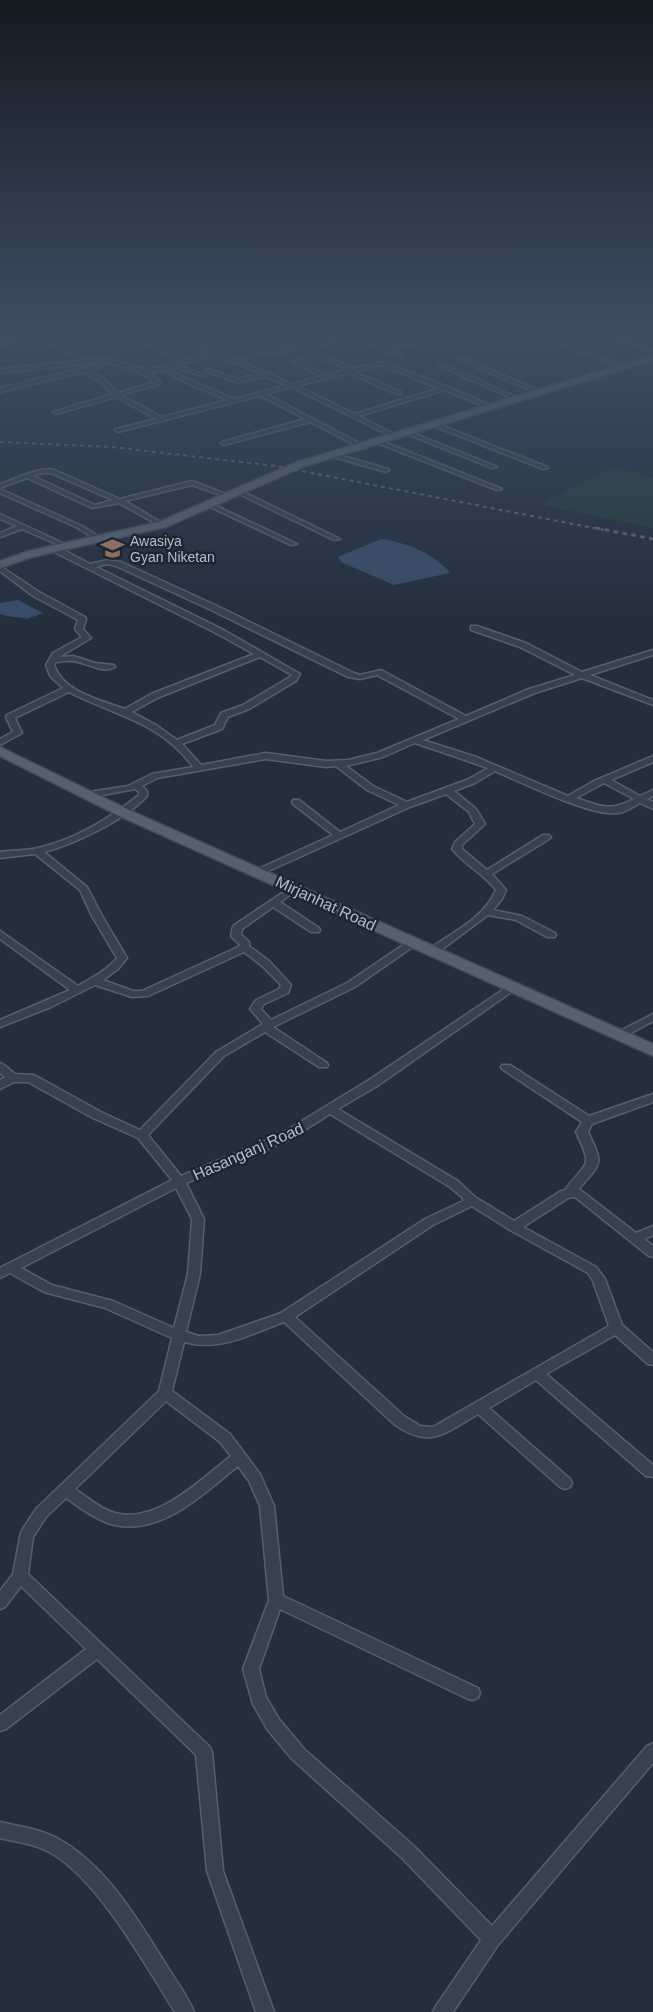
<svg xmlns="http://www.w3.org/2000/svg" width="653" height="2012" font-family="Arial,sans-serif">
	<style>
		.green { fill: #263c3f }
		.water { fill: #394c67 }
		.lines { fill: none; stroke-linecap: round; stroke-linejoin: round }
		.street-casing { stroke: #565f6c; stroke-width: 3 }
		.secondary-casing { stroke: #565f6c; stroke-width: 2 }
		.primary-casing { stroke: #414a57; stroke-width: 3 }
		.street { fill: #38414e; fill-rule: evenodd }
		.secondary { fill: #465061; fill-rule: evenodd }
		.primary { fill: #56606e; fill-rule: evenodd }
		.rail-far1 { stroke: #5a6575; stroke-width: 2; stroke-dasharray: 4 4; stroke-linecap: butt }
		.rail { stroke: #5a6575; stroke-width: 3; stroke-dasharray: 4.5 4.5; stroke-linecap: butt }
		.labels { text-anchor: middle; stroke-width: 5; stroke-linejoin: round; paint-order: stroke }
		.far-poi-label { font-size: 14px; fill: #b4bcc9; stroke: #1d2633; text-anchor: start }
		.street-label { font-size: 16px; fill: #b4bcc9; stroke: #1d2633 }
	</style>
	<rect width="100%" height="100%" fill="#242f3e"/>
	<path class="green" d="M616,467L653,478V528L538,504Z"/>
	<path class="water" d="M381,539C405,542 434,553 450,573L394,585L341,562L338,557Z
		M18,600L43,613L27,619C18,616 10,618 0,614V603Z"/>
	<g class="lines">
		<defs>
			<path id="street" d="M31,332H35L76,354L71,355L31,334Z
				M118,332H126L188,359L210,353L161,332H169L234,359L287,347L259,332H266L294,346L326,342L349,332H356L354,333L386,347L422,337L424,338V340L391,350L405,356V358L403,359L351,336L327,345L273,353L239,361L293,384L321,376L292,362L314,354L311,353V351H315L354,368L383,362L448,387L494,407L489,408L444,390L359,416L396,435V437L394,438L292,387L266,394L363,445V447H359L310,422L224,445L221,443L222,442L305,419L260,396L118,432L115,430L116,429L156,419L116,397L56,414L53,412L113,394L100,381L83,372L0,392V388L99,364L101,365V367L89,370L104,379L118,393L154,382L140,372L106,362L0,373V369L106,358L147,370L183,361ZM215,355L261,374L237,379L210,369H206V371L237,383L266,377L287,385L234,399L182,377L168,368L173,367L205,377V375L178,365ZM319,357L348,369L327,375L300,362ZM381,365L439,388L355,414L298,386L348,373L397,394H401V392L354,372ZM163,370L178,379L227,400L162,417L121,395L160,384V382L149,373Z
				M525,332H533L627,367L622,368Z
				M459,358H463L542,392L537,393L459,360Z
				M439,364H443L521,399L516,400L439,366Z
				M433,422L547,467L548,468L543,469L431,425L430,424Z
				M404,431H408L497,467L492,468L404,433Z
				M375,440H379L502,489L497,490L375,442Z
				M332,453L388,469L389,470L386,472L330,456V454Z
				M52,469L120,499L192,481L231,496L226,497L192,485L125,501L164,524L165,525L162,527L119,503L92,508L27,478L0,488V484C17,478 34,469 52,469ZM42,473H51L113,500L95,505L33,476Z
				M0,489L82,526L104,540L98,541L78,528L0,493Z
				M237,489L338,538L340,539L334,540L235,492V490Z
				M208,504H212L297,544L291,545L208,506Z
				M0,514L67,545L69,546L63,547L22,529L0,537V533L17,526L0,519Z
				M52,547H58L90,564L107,560L121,562L215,605L354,673L360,675L381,670L466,716L529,689L575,675L520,647L471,630V626H477L526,643L582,672L653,650V655L590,675L653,700V705L582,678L535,693L423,740L476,757L568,796L594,781L653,756V762L611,780L640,796L653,790V796L647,799L653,802V809L640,803C634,806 626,812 619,813C591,817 523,783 495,771L475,783L454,791L476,809L485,824L462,845V849L487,870L543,835H549L551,837L549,839L492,874L506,890L502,899L493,910L522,916L555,933L556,935L555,937H547L516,920L488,915L437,953H429L428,951L429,949C453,932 484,918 496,890C484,874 465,865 452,849L455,842L475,824L469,812L446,794L410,807L262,874H256L254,872L256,870L333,835L293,804L292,802L293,800H299L340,832L399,805L367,790L336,766L326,767L266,759L157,778L142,786L147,791V796C125,820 75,844 44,852L87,887L102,916L127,958L118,969L103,980L133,991H142L238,947L240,945L231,936L233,926L294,885L297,886L299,888L297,890L280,902L319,928L320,930L319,932H311L273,907L242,929L241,935L249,942V946L269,961L291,985L288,993L264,1004L261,1009L271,1020L347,983L409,941L413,940L418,943L355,987L273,1027L327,1063L328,1065L327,1067H319L265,1032L224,1056L148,1135L181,1176L279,1135L369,1080L513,983L517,984L518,986L517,988L377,1086L338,1109L458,1181L475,1197L514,1221L561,1191L565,1190C588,1160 593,1168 576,1132L582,1122L502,1069L501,1067L502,1065H510L589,1116L653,1094V1102L592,1124L588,1132C604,1166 602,1161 579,1189L636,1233L653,1226V1235L644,1239L653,1246V1257L649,1256L575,1197L568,1198L523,1227L596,1267L605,1279L622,1325L653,1352V1365L648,1364L615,1335L546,1374L653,1465V1477L646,1476L536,1380L489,1408L570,1479L572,1483L570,1487L565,1489L560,1487L478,1414C445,1433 430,1450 394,1424L284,1322C251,1334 220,1352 184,1342L172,1391L230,1434L260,1474L274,1506L283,1596L478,1688L480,1693L478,1698L472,1700L466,1698L280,1609L259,1669L266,1697L279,1719L304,1749L415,1847L492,1926L647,1746L653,1743V1763L498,1945L453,2012H433L436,2006L481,1940L403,1859L292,1759L267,1729L253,1704L243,1669L269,1600L260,1506L249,1481L238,1466C204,1493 163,1535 115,1525C97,1521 81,1508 66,1498L46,1517L33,1537L28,1574L210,1747L212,1752L223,1871L274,2012H256L207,1871L196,1755L97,1659L6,1729L0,1731V1715L86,1649L21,1586L5,1607L0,1609V1591L13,1574L21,1532L36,1509L159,1391L172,1338L105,1308L44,1292L10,1273L0,1278V1268L172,1180L138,1138L93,1118L28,1082H14L0,1089V1080L5,1077L0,1073V1063L4,1065L15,1074L34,1075L101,1112L140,1130L216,1052L263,1024L250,1009L256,1000L279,989L281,985L261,965L244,952L148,996L132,997L95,985L51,1007L0,1027V1020L70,990L0,939V931L78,986C92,978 107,970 117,958L92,916L80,890L35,854L0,858V852C13,850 26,851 38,848C74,840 110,818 139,795V792L135,789L86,798L83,797V793L128,786L152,774L193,767C161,722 113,715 69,692L15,718L22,733L0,745V739L13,732L6,717L7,715L63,688L50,676L46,665L53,653L82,637L75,629L78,620L33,596L0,571V566L39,592L85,617L86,619L83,629L91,638L59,657L73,656L95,663L114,665L115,667C102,675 85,661 71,661C66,660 61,662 56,662L54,665C63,692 100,700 125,709L151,694L254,654L214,632L52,551ZM107,564L116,566L209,609L348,677L360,679L377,675L459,719L377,753L348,760L326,761L266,753L201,765L182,744L222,729L228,717L249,709L296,681L300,674L220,628L96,567ZM260,657L292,675L290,677L243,705L221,713L215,725L177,740L156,725L132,712L157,698ZM415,743L488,768L469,779L407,802L373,786L346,766L383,757ZM604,783L634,799C608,812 601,806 576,798ZM330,1114L450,1187L463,1198V1201L425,1219L281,1313L218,1335L199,1336L186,1332L200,1274L204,1219L186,1183L287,1141ZM176,1188L192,1219L188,1274L174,1328L113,1301L52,1285L21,1268ZM472,1206L510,1230L588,1273L593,1281L609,1326L433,1427L420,1426L404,1416L295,1317L433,1225ZM166,1401L220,1442L231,1456C200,1480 157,1524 115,1513C100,1509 87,1497 75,1489Z
				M653,1014V1021L622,1038H614L613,1036L614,1034Z
				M0,1822C21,1827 43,1829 62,1841C109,1869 140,1923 168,1968C177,1982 188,1997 194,2012H175C146,1966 94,1872 45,1850C31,1843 15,1842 0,1838Z"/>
			<path id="secondary" d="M29,332H41L0,346V341Z
				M594,332H605L653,348V353Z"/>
			<path id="primary" d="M653,355V361L305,466L166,527L32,557L0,568V561L29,551L159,522L297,462Z
				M0,747L127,809L653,1044V1056L117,815L0,756Z"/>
		</defs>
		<use href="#street" class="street-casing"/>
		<use href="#secondary" class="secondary-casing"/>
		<use href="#primary" class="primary-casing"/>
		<use href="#street" class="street"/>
		<use href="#secondary" class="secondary"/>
		<use href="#primary" class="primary"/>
		<path class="rail-far1" d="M0,442L112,447L276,466L604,530"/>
		<path class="rail" d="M596,528L653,539"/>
	</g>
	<linearGradient id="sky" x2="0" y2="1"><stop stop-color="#141a22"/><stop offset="0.54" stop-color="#3f4d63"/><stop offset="1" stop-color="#3f4d63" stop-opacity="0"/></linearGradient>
	<rect width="653" height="614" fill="url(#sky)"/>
	<defs>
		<symbol id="school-bare" viewBox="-9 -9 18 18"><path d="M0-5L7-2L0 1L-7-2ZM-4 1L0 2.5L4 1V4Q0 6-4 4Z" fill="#8d6e63" stroke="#1d2633" stroke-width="2.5" paint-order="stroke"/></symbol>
	</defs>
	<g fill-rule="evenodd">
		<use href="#school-bare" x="96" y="532" width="33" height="33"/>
	</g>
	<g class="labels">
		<g class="far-poi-label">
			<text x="130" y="546">Awasiya<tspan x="130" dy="16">Gyan Niketan</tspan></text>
		</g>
		<g class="street-label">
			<text transform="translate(326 903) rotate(25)" y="6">Mirjanhat Road</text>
			<text transform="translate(248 1151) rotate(-24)" y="6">Hasanganj Road</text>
		</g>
	</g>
</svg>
